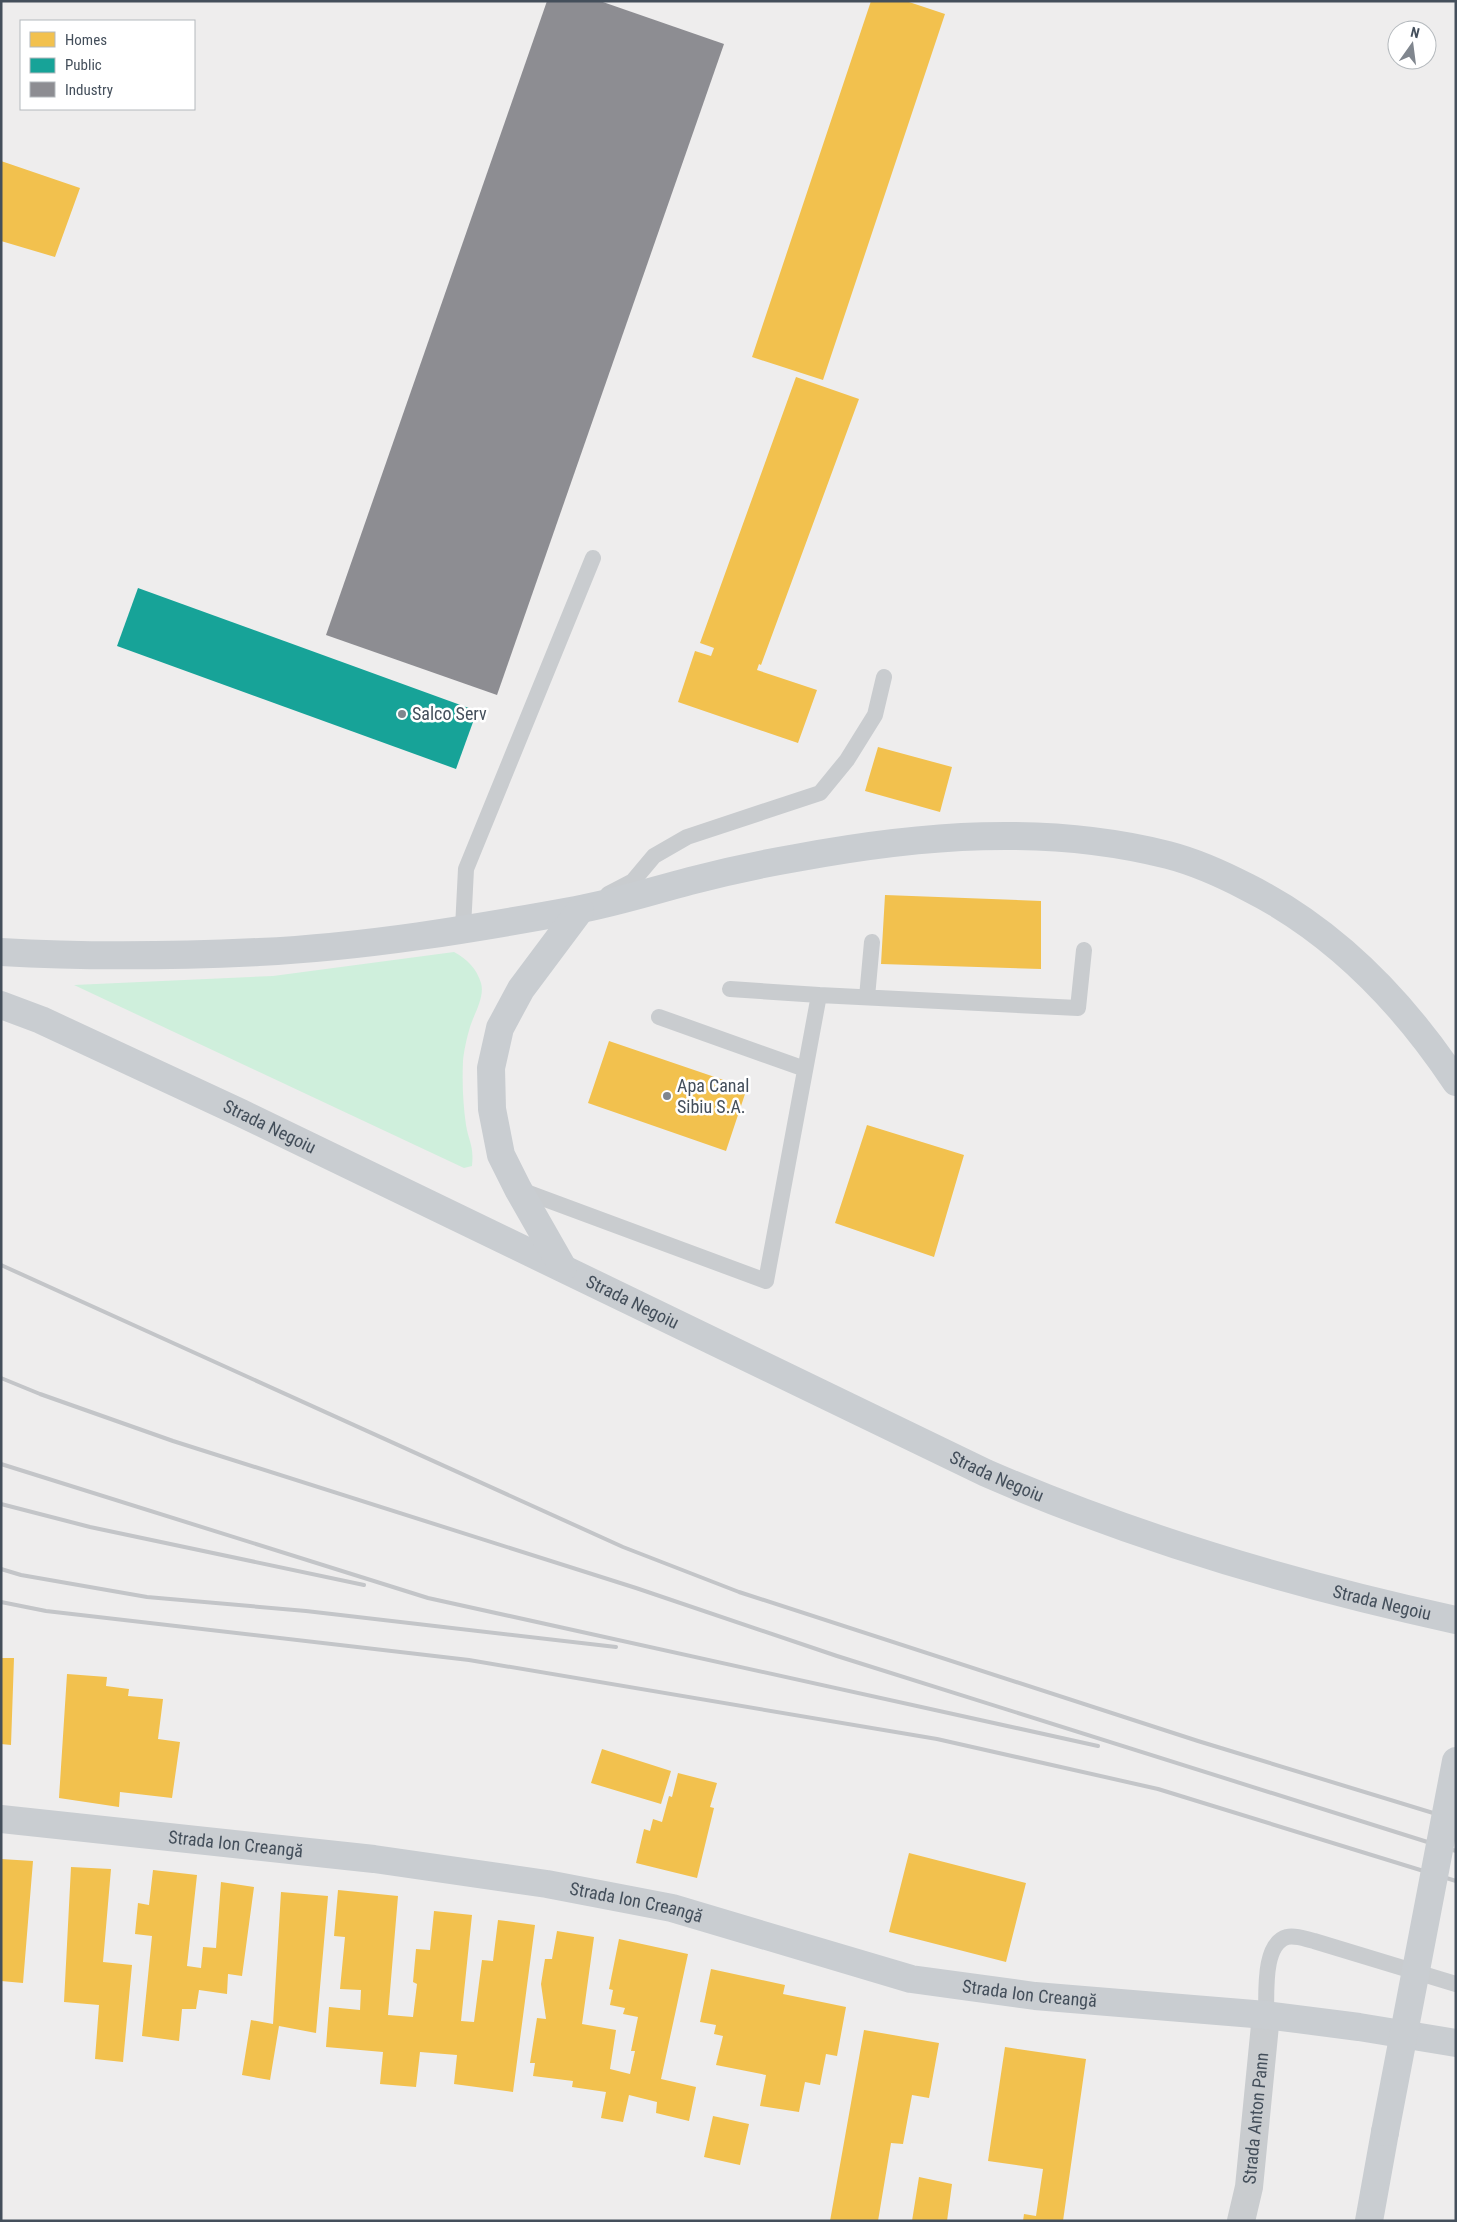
<svg xmlns="http://www.w3.org/2000/svg" width="1457" height="2222" font-family="'Roboto Condensed',sans-serif">
	<style>
		.green { fill: #cfefdc }
		.homes { fill: #f2c14e }
		.public { fill: #17a398 }
		.industry { fill: #8d8d92 }
		.lines { fill: none; stroke-linecap: round; stroke-linejoin: round }
		.service { stroke: #c9cccf; stroke-width: 16 }
		.minor { stroke: #c9cccf; stroke-width: 28 }
		.secondary { stroke: #c9cdd1; stroke-width: 28 }
		.rail { stroke: #c3c5c8; stroke-width: 4 }
		.secondary-bridge { stroke: #c9cdd1; stroke-width: 28 }
		.poi-dot { fill: #80868e; stroke: #fff; stroke-width: 2 }
		.labels { text-anchor: middle; stroke-width: 5; stroke-linejoin: round; paint-order: stroke }
		.poi-label { font-size: 18px; fill: #444f5b; stroke: #fff; text-anchor: start }
		.street-label { font-size: 18px; fill: #444f5b; stroke: #fff }
	</style>
	<rect width="100%" height="100%" fill="#eeeded"/>
	<path class="green" d="M454,952C466,958 477,969 481,983C485,997 474,1014 470,1027C467,1037 464,1050 463,1061C462,1082 463,1104 466,1125C469,1143 474,1145 472,1166L464,1168L74,985L273,976Z"/>
	<path class="homes" d="M871,1H906L945,14L823,380L752,357Z
		M1,161L80,188L55,257L1,241Z
		M796,377L859,399L761,665L759,664L757,670L817,690L798,743L678,702L695,651L711,656L714,648L700,643Z
		M878,747L952,767L940,812L865,791Z
		M885,895L1041,901V969L881,964Z
		M609,1041L747,1088L726,1151L588,1103Z
		M867,1125L964,1155L934,1257L835,1223Z
		M1,1658H14L11,1745L1,1744Z
		M67,1674L107,1677L106,1686L129,1689L128,1696L163,1699L158,1739L180,1742L172,1798L120,1792L119,1807L59,1798Z
		M602,1749L671,1771L661,1804L591,1783Z
		M678,1773L717,1783L710,1807L714,1808L697,1878L636,1863L644,1829L650,1831L653,1819L662,1822L669,1796L672,1797Z
		M909,1853L1026,1883L1006,1962L889,1932Z
		M1,1859L33,1861L23,1983L1,1981Z
		M71,1867L111,1869L103,1962L132,1965L123,2062L95,2059L99,2005L64,2002Z
		M153,1870L197,1875L187,1966L201,1968L203,1947L216,1948L221,1882L254,1887L242,1976L228,1974L227,1994L199,1990L196,2009H182L179,2041L142,2036L152,1936L135,1934L138,1903L149,1905Z
		M338,1890L398,1896L388,2015L413,2017L417,1984L413,1982L416,1949L430,1950L434,1911L472,1915L461,2021L474,2022L482,1960L493,1961L498,1920L535,1925L513,2092L454,2084L457,2055L420,2052L416,2087L380,2084L383,2052L326,2047L329,2007L360,2010L361,1990L340,1989L345,1937L334,1936Z
		M281,1892L328,1896L316,2033L279,2026L270,2080L242,2075L251,2020L273,2024Z
		M557,1931L594,1937L582,2024L616,2030L610,2069L630,2074L635,2051H631L638,2017L623,2014L625,2008L610,2005L613,1990L609,1989L619,1939L688,1954L661,2079L696,2087L689,2121L656,2113L657,2102L629,2095L623,2122L601,2118L606,2092L572,2087L573,2081L533,2076L535,2063H530L537,2018L546,2019L541,1984L545,1959H552Z
		M711,1969L785,1985L783,1994L846,2007L837,2056L826,2054L820,2085L805,2082L799,2112L760,2106L766,2075L716,2065L723,2036L714,2034L716,2025L700,2022Z
		M864,2030L939,2043L929,2098L912,2095L903,2144L891,2143L878,2221H830Z
		M1005,2047L1086,2059L1063,2221H1023L1024,2214L1036,2216L1043,2169L988,2161Z
		M713,2116L749,2124L740,2165L704,2157Z
		M919,2177L952,2184L947,2221H912Z"/>
	<path class="public" d="M138,588L477,711L456,769L117,646Z"/>
	<path class="industry" d="M547,1H600L724,44L497,695L326,635Z"/>
	<g class="lines">
		<path class="service" d="M608,894L633,881L654,856L687,837L820,793L847,760L875,715L884,677
			M463,928L466,869L593,558
			M730,989L819,995
			M867,997L872,942
			M659,1017L805,1069
			M518,1189L766,1281L819,995L1078,1008L1084,950
			M1266,2015C1267,1995 1262,1944 1287,1937C1296,1935 1305,1939 1314,1941L1456,1984"/>
		<path class="minor" id="s1" d="M1241,2221L1249,2187L1266,2015"/>
		<g class="secondary">
			<path d="M1,952C86,957 174,956 259,952C365,947 472,929 576,910C615,903 652,891 690,881C724,872 761,864 796,858C919,835 1046,824 1168,855C1195,862 1222,874 1247,887C1335,931 1402,1001 1456,1082"/>
			<path id="s2" d="M1,1005L41,1020L241,1113L986,1473C1138,1539 1295,1585 1456,1620"/>
			<path d="M563,1268L518,1189L501,1155L492,1109L491,1068L500,1028L521,989L580,910"/>
			<path id="s3" d="M1,1819L374,1859L547,1884L672,1908L911,1979L1035,1996L1266,2015L1359,2027L1456,2043"/>
			<path d="M1369,2221L1385,2132"/>
		</g>
		<path class="rail" d="M1,1265L623,1547L739,1592L1198,1741L1456,1820
			M1,1378L40,1394L173,1441L636,1588L837,1656L1456,1851
			M1,1464L428,1598L1098,1746
			M1,1504L90,1527L364,1585
			M1,1569L21,1575L147,1597L306,1611L616,1647
			M1,1602L46,1611L469,1660L937,1739L1158,1789L1456,1881"/>
		<path class="secondary-bridge" d="M1385,2132L1456,1761"/>
	</g>
	<g class="poi-dot">
		<circle cx="402" cy="714" r="5"/>
		<circle cx="667" cy="1096" r="5"/>
	</g>
	<g class="labels">
		<g class="poi-label">
			<text x="412" y="720">Salco Serv</text>
			<text x="677" y="1092">Apa Canal<tspan x="677" dy="21">Sibiu S.A.</tspan></text>
		</g>
		<g class="street-label">
			<text dy="6" stroke="none"><textPath href="#s2" startOffset="295">Strada Negoiu</textPath></text>
			<text dy="6" stroke="none"><textPath href="#s2" startOffset="698">Strada Negoiu</textPath></text>
			<text dy="6" stroke="none"><textPath href="#s2" startOffset="1102">Strada Negoiu</textPath></text>
			<text dy="6" stroke="none"><textPath href="#s2" startOffset="1508">Strada Negoiu</textPath></text>
			<text dy="6" stroke="none"><textPath href="#s3" startOffset="236">Strada Ion Creangă</textPath></text>
			<text dy="6" stroke="none"><textPath href="#s3" startOffset="641">Strada Ion Creangă</textPath></text>
			<text dy="6" stroke="none"><textPath href="#s3" startOffset="1046">Strada Ion Creangă</textPath></text>
			<text dy="6" stroke="none"><textPath href="#s1" startOffset="104">Strada Anton Pann</textPath></text>
		</g>
	</g>
	<rect width="1457" height="2222" fill="none" stroke="#444f5b" stroke-width="5"/>
	<rect x="20" y="20" width="175" height="90" fill="#ffffff" stroke="#b4b9bd"/>
	<rect x="30" y="32" width="25" height="15" fill="#f2c14e" stroke="#b4b9bd"/>
	<text x="65" y="45" font-size="15" fill="#444f5b">Homes</text>
	<rect x="30" y="58" width="25" height="15" fill="#17a398" stroke="#b4b9bd"/>
	<text x="65" y="70" font-size="15" fill="#444f5b">Public</text>
	<rect x="30" y="82" width="25" height="15" fill="#8d8d92" stroke="#b4b9bd"/>
	<text x="65" y="95" font-size="15" fill="#444f5b">Industry</text>
	<g transform="translate(1412 45) rotate(14)"><circle r="24" fill="#ffffff" stroke="#b4b9bd"/>
	<path d="M0-4L9 19L0 12L-9 19Z" fill="#80868e"/>
	<text y="-8" font-size="14" font-weight="bold" text-anchor="middle" fill="#444f5b">N</text>
	</g>
</svg>
